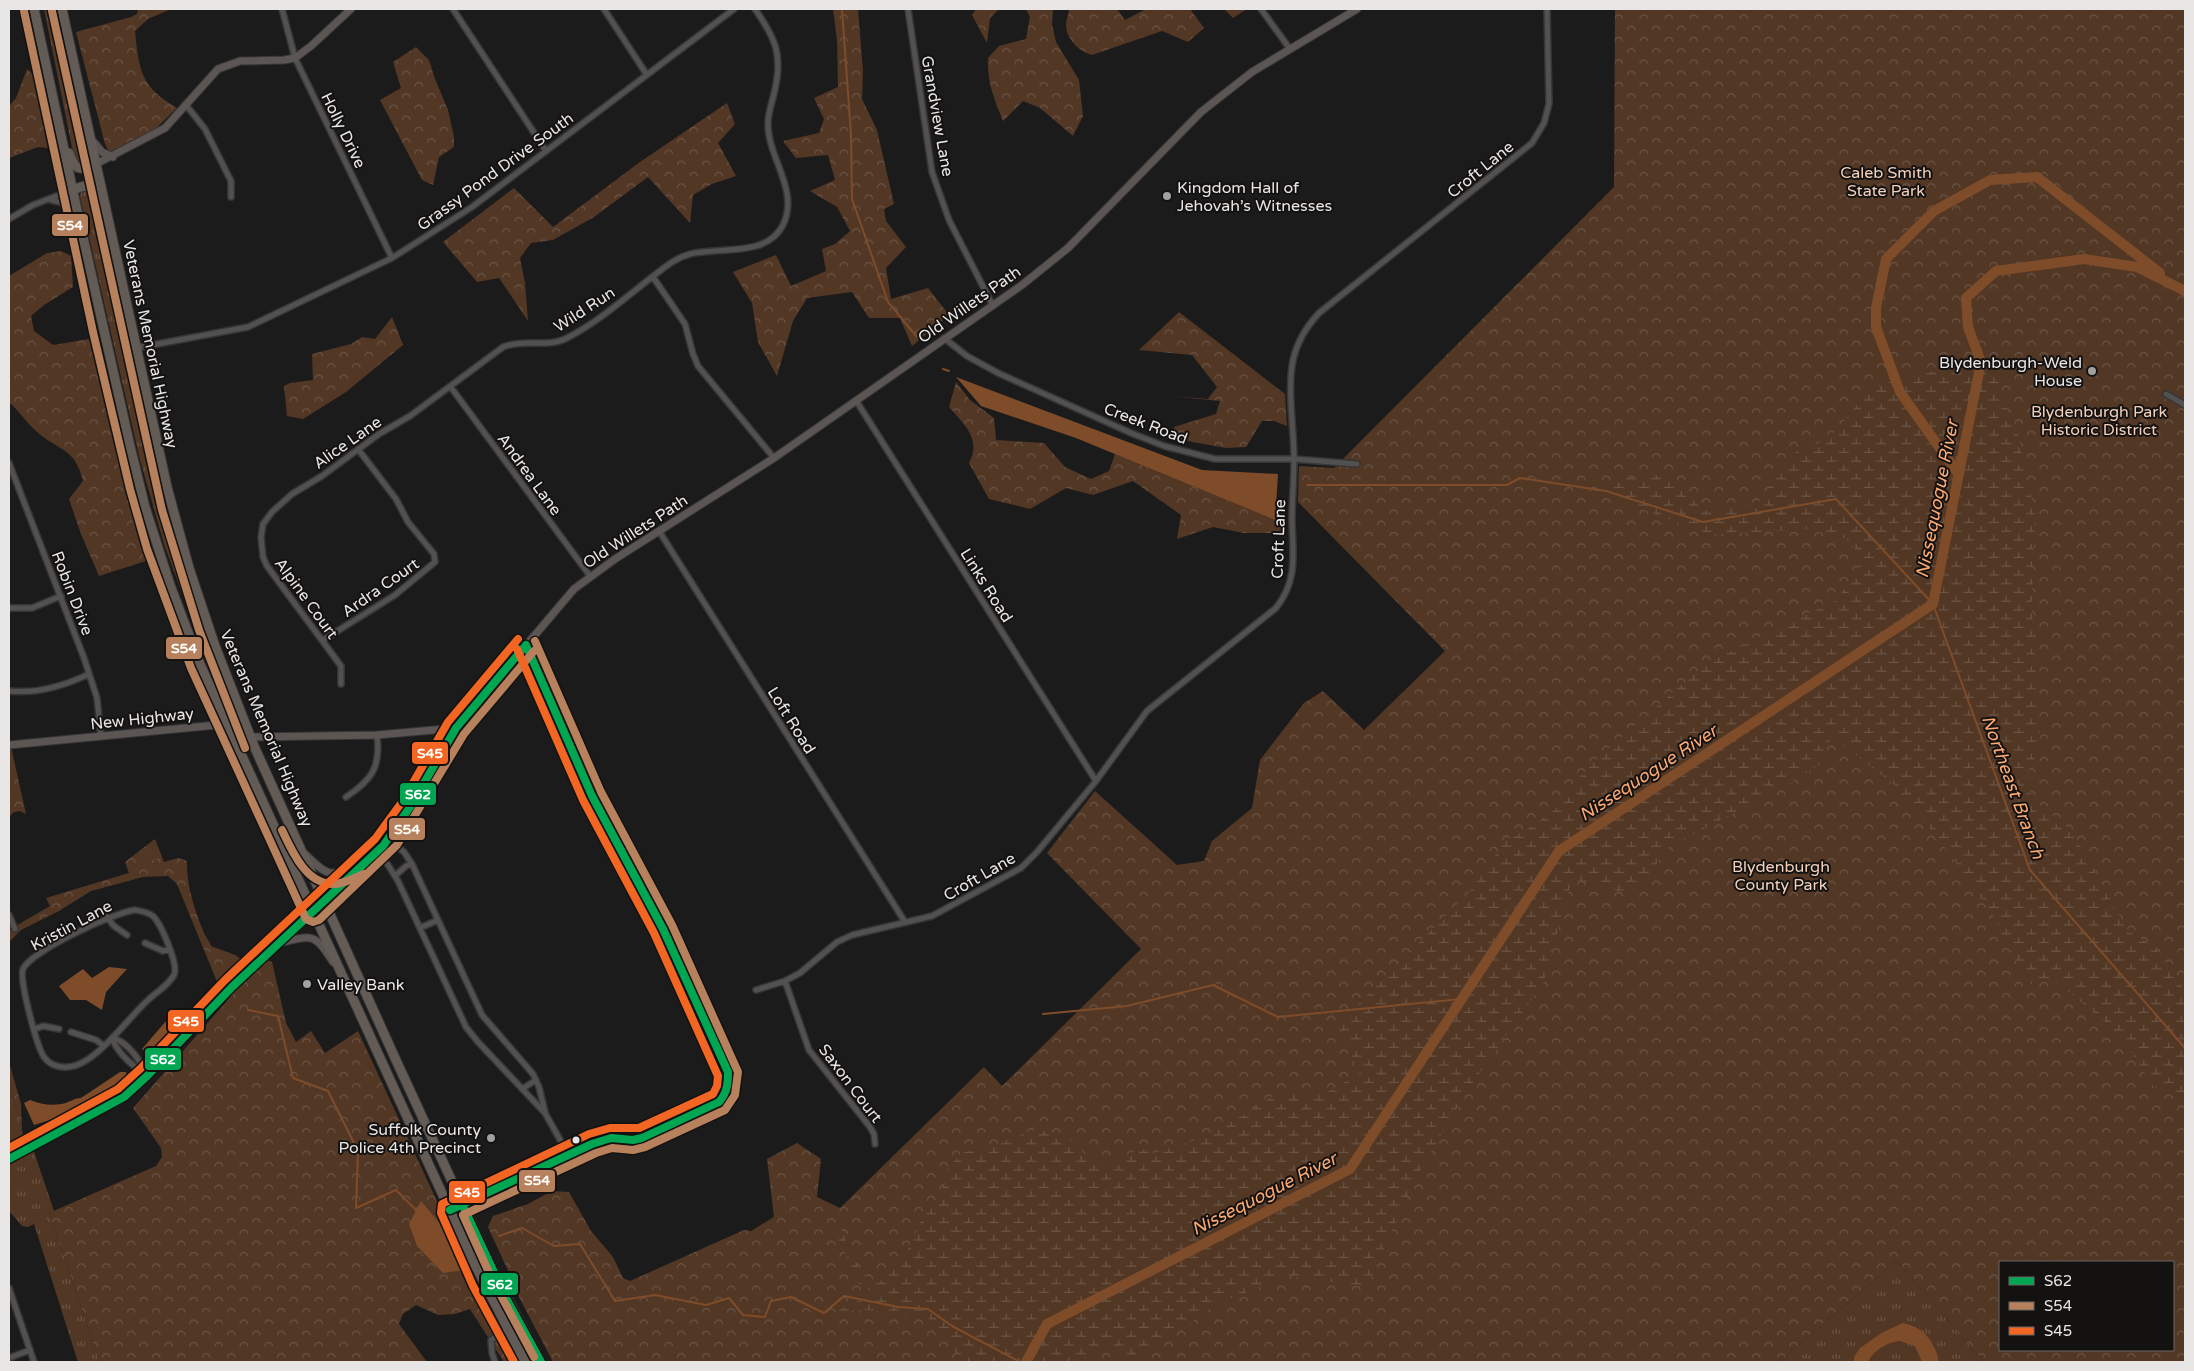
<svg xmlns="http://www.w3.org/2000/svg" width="2194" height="1371" font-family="'Varela Round',sans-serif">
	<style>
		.grass { fill: url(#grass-tufts) }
		.forest { fill: url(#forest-crowns); fill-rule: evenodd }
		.wetland { fill: url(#wetland-marsh) }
		.garden { fill: #523725 }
		.water { fill: #7f4c2a }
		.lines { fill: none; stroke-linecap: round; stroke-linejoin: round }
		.stream { stroke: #7f4c2a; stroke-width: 2 }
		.river { stroke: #7f4c2a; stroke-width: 10 }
		.street-casing { stroke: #373636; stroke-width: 8 }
		.secondary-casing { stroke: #373636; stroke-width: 9 }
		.highway-casing { stroke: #373636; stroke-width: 11 }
		.street { stroke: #525150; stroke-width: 5 }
		.secondary { stroke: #5b5654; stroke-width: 7 }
		.highway { stroke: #635b55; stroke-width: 9 }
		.bus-1-casing { stroke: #141211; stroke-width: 11 }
		.bus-2-casing { stroke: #141211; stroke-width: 11 }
		.bus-3-casing { stroke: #141211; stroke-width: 11 }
		.bus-1 { stroke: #00a651; stroke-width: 8 }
		.bus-2 { stroke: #b6815c; stroke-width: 8 }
		.bus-3 { stroke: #f26522; stroke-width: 8 }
		.poi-dot { fill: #a1a09f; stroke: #141211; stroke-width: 2 }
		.bus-dot { fill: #e9e7e6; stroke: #141211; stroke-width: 2 }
		.labels { text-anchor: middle; stroke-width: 4; stroke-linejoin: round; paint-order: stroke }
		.street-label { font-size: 16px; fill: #e9e7e6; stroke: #141211 }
		.park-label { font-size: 16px; fill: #f4d1bc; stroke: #141211 }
		.poi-label { font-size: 16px; fill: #e9e7e6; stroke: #141211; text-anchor: start }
		.water-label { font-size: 18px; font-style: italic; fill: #fca972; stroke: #141211 }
		.line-badge { stroke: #141211; stroke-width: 2 }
		.badge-label { font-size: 14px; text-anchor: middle; font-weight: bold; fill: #fff }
	</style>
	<defs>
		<pattern id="grass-tufts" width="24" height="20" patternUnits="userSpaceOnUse" patternTransform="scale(1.25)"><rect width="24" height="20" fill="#523725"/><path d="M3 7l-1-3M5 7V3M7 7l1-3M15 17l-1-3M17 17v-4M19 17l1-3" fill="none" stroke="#6b5445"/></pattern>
		<pattern id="forest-crowns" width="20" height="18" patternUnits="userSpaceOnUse" patternTransform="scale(1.25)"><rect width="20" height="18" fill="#523725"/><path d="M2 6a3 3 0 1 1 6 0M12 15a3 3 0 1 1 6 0" fill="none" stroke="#6b5445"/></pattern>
		<pattern id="wetland-marsh" width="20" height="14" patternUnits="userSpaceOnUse" patternTransform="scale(1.25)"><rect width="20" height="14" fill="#523725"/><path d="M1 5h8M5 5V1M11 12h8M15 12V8" fill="none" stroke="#6b5445"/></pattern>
	</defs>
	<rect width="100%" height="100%" fill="#1c1b1b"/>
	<path class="grass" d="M44,9H55L88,159L84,166L75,162Z
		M85,188L93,198L107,247L175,543L201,628L197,634L164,544L140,460L80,197L81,190Z
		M9,1079L25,1142L10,1153L9,1149Z
		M33,1149L54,1211L49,1213L100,1362H78L34,1224L28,1227L22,1226L9,1211V1165Z
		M1897,1261L1984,1362H1779Z"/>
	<path class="forest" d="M138,9C148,11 159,9 171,9L148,19L135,31C139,71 141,87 177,108L152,132L109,152L105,144L76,32L131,17L137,14Z
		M833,9H858L863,71L862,99L877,130L894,204L884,209L886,221L906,247L886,268L891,299L928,288L949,315L912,346L900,318H869L852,292L807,298L793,321L777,376L758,342L752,303L733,272L776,255L791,286L826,271L822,249L835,244L850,231L837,207L810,191L835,180L828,155L796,158L783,141L819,133L824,119L814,98L838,87L837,40Z
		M976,9H999L990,18L987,43L972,15Z
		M1026,9H1053L1052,24L1056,42L1079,80L1083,116L1073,136L1040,108L1023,101L1003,121C994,98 987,83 988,58L999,46L1026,39L1030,17Z
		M1069,9H1117L1125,20L1146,9H1190L1204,28L1188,42L1162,31L1092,55C1080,52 1066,39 1066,25C1066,20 1069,14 1069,9Z
		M1224,9H1247L1233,18Z
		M1615,9H2185V1362H1984L1897,1261L1779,1362H553L507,1274L510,1275L488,1227L493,1216L528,1204L552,1191L569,1192L591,1231L613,1257L623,1278L630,1281L744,1230L751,1231L774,1217L767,1159L797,1143L821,1159L817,1197L840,1208L984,1067L1002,1086L1141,949L1047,853L1095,791L1177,865L1204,861L1212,841L1252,808L1260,760L1304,703L1323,691L1364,730L1445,651L1298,502L1299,466L1334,468L1614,187ZM2000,1262H2173V1350H2000Z
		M416,47L429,60L435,79L448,110L454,137V147L439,157L433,185L422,180L380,100L401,88L393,62Z
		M27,69L35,76L48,148L38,147L9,158V106L16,98Z
		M727,103L735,124L718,143L736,176L712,184L693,195L690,223L648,177L594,217L553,240L531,243L520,258L525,283L528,321L499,278L477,282L443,242L514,188L553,227L640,162Z
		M61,251L71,256L73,287L44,305L31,316L34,331L53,345L95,338L150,547L152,559L99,576L81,534L69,499L83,481C75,447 58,451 36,431C26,422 19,411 9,402V276L47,253Z
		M1179,312L1285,394L1287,426L1274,421H1262L1246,447L1226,448L1177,439L1174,427L1216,414L1220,401L1171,396L1208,399L1217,387L1192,355L1139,350Z
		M392,317L403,345L346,392L303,419L287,416L284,386L290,383L313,380L312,354L351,344L362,337L375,339Z
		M956,382L970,400L994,418L996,440L1044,443L1065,467L1091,479L1109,471L1115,454L1275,520L1284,499L1286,533H1244L1213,527L1177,539L1181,515L1133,481L1093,495L1066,488L1030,509L989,499L969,463C982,439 964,424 949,407Z
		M11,747L26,814L20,811L14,812L9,817V748Z
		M155,839L164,862L178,858L187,861C186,882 194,909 202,928C204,935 209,940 211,946L235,955L244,961L242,971L220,989L177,884L168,876L143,877L91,891L59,911L21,930L9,942V930L50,906L46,898L129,873L125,862Z
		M267,960L272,962L286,1023L296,1042L311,1031L325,1053L358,1031L481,1296L516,1362H504L470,1309L455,1314L438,1315L416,1305L403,1314L399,1324L427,1362H100L49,1213L156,1166L162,1157L161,1148L133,1108L226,1002L234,989ZM421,1202L448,1233L463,1270Z
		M9,1062L21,1104L22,1131L9,1079Z"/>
	<path class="wetland" d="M1981,362L1998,375L2006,413L2018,435L2035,514L2032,606L2040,738L2035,758L2027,774L2032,799L2072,831L2128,931L2155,947L2185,991V1102L2152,1085L2120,1034L2053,979L2032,985L2007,946L1993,915L1950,854L1896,786L1831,736L1822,763L1780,789L1669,847L1641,884L1626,893L1572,879L1544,982L1469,1088L1414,1181L1367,1287L1289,1276L1218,1303L1136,1362H1126L1102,1341L1080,1362H958L950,1337L927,1317L867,1310L836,1311L869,1296L883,1298L859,1284L838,1238L840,1227L856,1263L870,1282H880L904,1257L923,1217L939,1200L948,1168L961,1153L989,1147L1036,1129L1067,1137L1087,1156L1112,1165L1131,1153L1151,1148L1147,1155L1190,1142L1225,1126L1275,1095L1326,1093L1360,1073L1338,1025L1469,892L1505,841L1531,827L1561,805L1577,780L1603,753L1707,663L1837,600L1864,559L1845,538L1805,529L1712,535L1636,507L1606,491L1625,478L1666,475L1705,511L1757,504L1773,480L1796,452L1830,438L1865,395L1883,384L1908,376Z"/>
	<path class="garden" d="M154,843L159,858L143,864L136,855Z"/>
	<path class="water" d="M956,377L1202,470L1278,474L1275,520L1076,438L981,406Z
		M109,967L127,969L106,992L102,1010L86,1000H70L59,986L83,969L92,978Z
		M173,1013L180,1015L183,1023L150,1056L142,1049Z
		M120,1072H126L127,1079L107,1095L82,1110L34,1125L24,1103L30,1100C40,1104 50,1106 61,1104C69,1103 73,1098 81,1098Z
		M421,1201L448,1233L464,1270L443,1273L417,1246L409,1224Z
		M1903,1323C1918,1327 1926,1331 1934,1347C1936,1352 1939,1356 1938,1362H1922L1915,1346L1900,1341C1887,1342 1874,1350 1868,1362H1854V1357L1860,1348L1883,1332Z"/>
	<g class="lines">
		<path class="stream" d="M842,9L851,135L852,199L888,302L917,337
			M943,369L949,371
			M1307,485H1507L1520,478L1606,491L1703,522L1836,499L1933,604L2030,870L2185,1048
			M248,1010L278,1016L293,1078L328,1091L358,1151L356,1208L396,1190L418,1212
			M1043,1014L1127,1006L1213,985L1278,1017L1461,999
			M499,1236L522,1228L554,1246L580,1244L615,1301L655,1295L706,1305L729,1298L743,1315L765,1317L771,1301L791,1297L824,1313L844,1296L898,1307L928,1309L952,1326L1020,1362"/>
		<path class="river" d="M1959,475L1900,392L1876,327V308L1886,259L1934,211L1990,180L2037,177L2160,273
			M1026,1362L1047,1324L1350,1169L1559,851L1933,604L1981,362L1968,327L1966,298L1996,271L2084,259L2137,267L2185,291"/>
		<defs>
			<path id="street" d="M282,9L295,58L392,258
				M453,9L546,151
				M604,9L647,75
				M908,9L932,172L949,220L993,306
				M1261,9L1290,49
				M186,105L205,129L231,181V197
				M51,200L64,203L77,215
				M9,219L33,205L72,190
				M653,277L685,324L693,354L698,366L774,458
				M944,338L967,356L998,373L1131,433L1164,446L1215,459H1294L1357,464
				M136,348L248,327L392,258L472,207L734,9
				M450,386L590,576
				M2166,394L2185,405
				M857,402L1096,781
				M9,463L84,658L97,698L101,736
				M659,531L905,922
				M9,608H32L61,596
				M323,640L395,595L435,562L434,554L408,522L396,499L358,449
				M341,684V666L267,566L263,557L261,537L263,524L272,512L292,494L322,476L379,434L410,416L503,347C525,338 548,349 569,337C598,322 625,298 652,277C664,268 675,258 690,254C720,246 766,258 783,225C800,190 767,157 768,123C768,112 773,100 775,89C783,54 775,38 755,9
				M9,691C37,694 64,686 89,674
				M346,797C372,780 381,767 377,735
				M389,839L404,852L412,864L482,1015L533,1074L539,1087L545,1112
				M376,852L388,865L398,881L466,1027L478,1042L545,1113L568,1154
				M396,875L406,866L412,864
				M135,910C141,911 148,912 153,916C161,924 179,965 174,975C168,986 156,992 147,1001C128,1018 94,1067 67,1067C58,1068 49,1064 44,1057C37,1047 19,980 23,969C31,951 115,912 135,910Z
				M9,915L15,929
				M107,917L114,926L127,935
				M420,928L438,920
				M145,943L163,951L170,949
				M785,981L809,1050L870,1127L874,1134L875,1144
				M756,990L785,981L800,973L837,942L852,935L932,916L1021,868L1037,852L1096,781L1147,711L1276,608C1298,580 1293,555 1292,521C1292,500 1294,480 1294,459C1294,428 1287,390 1293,360C1297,342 1307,326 1319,313L1532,143L1544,123L1549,104L1547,9
				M35,1029L43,1026L59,1029
				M71,1032L96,1040L104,1046
				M112,1038C128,1041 141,1062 147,1076
				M112,1038C117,1053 134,1067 147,1076
				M522,1089L536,1080
				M9,1288L34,1362
				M9,1358L30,1350
				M495,1362L492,1353L491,1340L507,1329"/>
			<path id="secondary" d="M91,139L102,152L113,157
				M96,164L165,128L218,69L240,61L284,60L295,58L311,46L351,9
				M9,745L227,724L251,737L377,735L456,728
				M305,854C330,879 330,876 362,864
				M293,876L300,902L295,929
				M284,942C315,934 316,936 333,962
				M9,1159L124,1097L147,1076L232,987L383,846L410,807L456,728L574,589L615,559L774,458L1022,285L1068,248L1201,112L1252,72L1357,9
				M450,1210L592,1144L611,1138L633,1140L642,1138L719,1102C728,1093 728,1084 728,1072L663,929L592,796L526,645"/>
			<path id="highway" d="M34,9L78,215L130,446L145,507L170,585L200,664L273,824L473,1261L525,1362
				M62,9L167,487L189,568L215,646L254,746L395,1058L498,1281L541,1362
				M69,153C76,172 79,170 96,164
				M72,190L84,186L91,188L103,210"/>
		</defs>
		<use href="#street" class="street-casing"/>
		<use href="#secondary" class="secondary-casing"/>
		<use href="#highway" class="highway-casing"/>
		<use href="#street" class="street"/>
		<use href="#secondary" class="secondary"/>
		<use href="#highway" class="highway"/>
		<defs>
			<path id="bus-1" d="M9,1159L124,1097L147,1076L232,987L383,846L410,807L456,728L526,645
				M462,1204L507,1300L541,1362
				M450,1210L592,1144L611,1138L633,1140L642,1138L719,1102C727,1093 728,1084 728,1072L663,929L592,796L526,645"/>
			<path id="bus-2" d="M24,11L93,332L130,489L147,549L191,668L306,919L313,922L319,920L397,845L464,734L534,651
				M52,11L162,510L199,630L245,748
				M282,830C292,851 306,885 334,884C344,884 354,878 364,874
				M534,1357L491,1277L463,1215L596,1153L612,1148L633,1150L645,1147L725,1110L735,1095L738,1072L672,925L601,792L535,641"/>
			<path id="bus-3" d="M9,1148L118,1089L140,1069L225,980L375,839L402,802L448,722L518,639
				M514,1362L473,1286L441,1213L442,1204L589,1134L610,1128H639L713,1094L717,1086L718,1076L654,933L583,800L517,649"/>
		</defs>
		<use href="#bus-1" class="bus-1-casing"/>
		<use href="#bus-2" class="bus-2-casing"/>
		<use href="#bus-3" class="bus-3-casing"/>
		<use href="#bus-1" class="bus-1"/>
		<use href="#bus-2" class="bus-2"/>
		<use href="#bus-3" class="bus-3"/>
	</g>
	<g class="poi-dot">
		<circle cx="1167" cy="196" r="5"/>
		<circle cx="2092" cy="371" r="5"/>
		<circle cx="307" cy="984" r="5"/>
		<circle cx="491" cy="1138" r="5"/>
	</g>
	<circle class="bus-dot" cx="576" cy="1140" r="4.5"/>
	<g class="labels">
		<g class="street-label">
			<text transform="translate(938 116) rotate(80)" y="6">Grandview Lane</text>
			<text transform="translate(344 130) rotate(64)" y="6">Holly Drive</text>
			<text transform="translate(1480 169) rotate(-39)" y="6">Croft Lane</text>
			<text transform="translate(495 171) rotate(-36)" y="6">Grassy Pond Drive South</text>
			<text transform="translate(969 304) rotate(-35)" y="6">Old Willets Path</text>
			<text transform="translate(584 309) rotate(-33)" y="6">Wild Run</text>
			<text transform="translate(151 344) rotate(78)" y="6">Veterans Memorial Highway</text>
			<text transform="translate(1146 423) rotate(21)" y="6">Creek Road</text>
			<text transform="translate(347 442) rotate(-35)" y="6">Alice Lane</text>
			<text transform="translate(530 474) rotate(54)" y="6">Andrea Lane</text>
			<text transform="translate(635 531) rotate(-33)" y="6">Old Willets Path</text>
			<text transform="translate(1278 539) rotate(-88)" y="6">Croft Lane</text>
			<text transform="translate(987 585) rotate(58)" y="6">Links Road</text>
			<text transform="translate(380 587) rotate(-35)" y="6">Ardra Court</text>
			<text transform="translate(73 593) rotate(69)" y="6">Robin Drive</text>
			<text transform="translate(307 598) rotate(54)" y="6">Alpine Court</text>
			<text transform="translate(142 718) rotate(-6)" y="6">New Highway</text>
			<text transform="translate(792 720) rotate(58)" y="6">Loft Road</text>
			<text transform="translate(267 728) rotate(67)" y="6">Veterans Memorial Highway</text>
			<text transform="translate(979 876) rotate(-30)" y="6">Croft Lane</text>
			<text transform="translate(71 925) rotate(-28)" y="6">Kristin Lane</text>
			<text transform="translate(851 1083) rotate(53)" y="6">Saxon Court</text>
		</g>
		<g class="park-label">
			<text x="1886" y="178">Caleb Smith<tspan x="1886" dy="18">State Park</tspan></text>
			<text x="2099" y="417">Blydenburgh Park<tspan x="2099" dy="18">Historic District</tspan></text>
			<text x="1781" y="872">Blydenburgh<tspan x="1781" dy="18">County Park</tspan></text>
		</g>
		<g class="poi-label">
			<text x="1177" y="193">Kingdom Hall of<tspan x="1177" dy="18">Jehovah’s Witnesses</tspan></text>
			<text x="2082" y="368" text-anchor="end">Blydenburgh-Weld<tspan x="2082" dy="18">House</tspan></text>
			<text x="317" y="990">Valley Bank</text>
			<text x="481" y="1135" text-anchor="end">Suffolk County<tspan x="481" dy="18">Police 4th Precinct</tspan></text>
		</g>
		<g class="water-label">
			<text transform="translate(1937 499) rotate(-79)" y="6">Nissequogue River</text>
			<text transform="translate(1648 773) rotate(-33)" y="6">Nissequogue River</text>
			<text transform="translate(2013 787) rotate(70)" y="6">Northeast Branch</text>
			<text transform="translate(1264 1194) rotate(-27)" y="6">Nissequogue River</text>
		</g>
	</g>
	<g class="line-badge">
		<rect x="51" y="213" width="38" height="24" rx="5" fill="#b6815c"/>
		<rect x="165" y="636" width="38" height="24" rx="5" fill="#b6815c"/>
		<rect x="411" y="741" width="38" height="24" rx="5" fill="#f26522"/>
		<rect x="399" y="782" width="38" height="24" rx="5" fill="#00a651"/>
		<rect x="388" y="817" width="38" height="24" rx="5" fill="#b6815c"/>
		<rect x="167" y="1009" width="38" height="24" rx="5" fill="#f26522"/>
		<rect x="144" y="1047" width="38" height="24" rx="5" fill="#00a651"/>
		<rect x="518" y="1169" width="38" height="24" rx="5" fill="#b6815c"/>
		<rect x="448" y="1180" width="38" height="24" rx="5" fill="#f26522"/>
		<rect x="480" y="1272" width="39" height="24" rx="5" fill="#00a651"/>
	</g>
	<g class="badge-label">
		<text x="70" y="230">S54</text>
		<text x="184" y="653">S54</text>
		<text x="430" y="758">S45</text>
		<text x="418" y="799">S62</text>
		<text x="407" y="834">S54</text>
		<text x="186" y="1026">S45</text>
		<text x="163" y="1064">S62</text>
		<text x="537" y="1185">S54</text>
		<text x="467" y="1197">S45</text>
		<text x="500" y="1289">S62</text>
	</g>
	<rect width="2194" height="1371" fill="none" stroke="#e9e7e6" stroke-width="20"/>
	<rect x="1999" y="1261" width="175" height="90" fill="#141211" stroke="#696766"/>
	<rect x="2009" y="1277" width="25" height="8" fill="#00a651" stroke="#696766"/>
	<text x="2044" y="1286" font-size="15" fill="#e9e7e6">S62</text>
	<rect x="2009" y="1302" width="25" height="8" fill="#b6815c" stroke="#696766"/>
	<text x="2044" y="1311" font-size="15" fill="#e9e7e6">S54</text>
	<rect x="2009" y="1327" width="25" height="8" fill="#f26522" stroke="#696766"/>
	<text x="2044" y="1336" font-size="15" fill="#e9e7e6">S45</text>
</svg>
